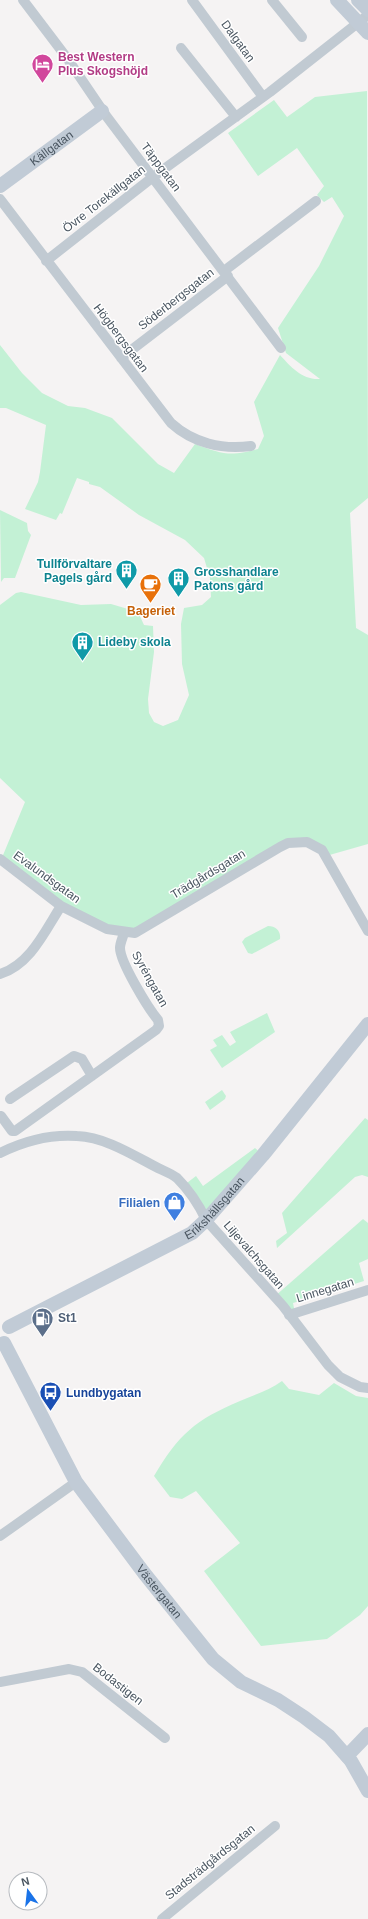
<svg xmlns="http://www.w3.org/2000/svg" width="368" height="1919" font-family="Helvetica,sans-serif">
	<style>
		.green { fill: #c3f1d5 }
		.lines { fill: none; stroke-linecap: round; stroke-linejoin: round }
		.street { stroke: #c1cad2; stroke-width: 10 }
		.secondary { stroke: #c1cbd6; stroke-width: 14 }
		.labels { text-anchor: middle; stroke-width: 3; stroke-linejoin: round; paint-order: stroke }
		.street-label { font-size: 12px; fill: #4a5661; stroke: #fff }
		.hotel-label { font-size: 12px; font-weight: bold; fill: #b23c85; stroke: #fff; text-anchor: start }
		.culture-label { font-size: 12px; font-weight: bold; fill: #0d838f; stroke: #fff; text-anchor: start }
		.food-label { font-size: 12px; font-weight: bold; fill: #c56008; stroke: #fff }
		.shop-label { font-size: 12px; font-weight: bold; fill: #366cbe; stroke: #fff; text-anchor: end }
		.service-label { font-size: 12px; font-weight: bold; fill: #4e5e75; stroke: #fff; text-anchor: start }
		.transit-label { font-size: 12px; font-weight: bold; fill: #164399; stroke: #fff; text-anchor: start }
	</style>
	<rect width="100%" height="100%" fill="#f5f3f3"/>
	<path class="green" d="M367,91L368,498L350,513L356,628L368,635V844L326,856L297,842L135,933L92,923L1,860L25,802L0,778V605L16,593L21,592L81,605L111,604L138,612L144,625L153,626L154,652L148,699L149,713L154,722L163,726L178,720L189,695L182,664L181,624L184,608L202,605L211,597L210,578L204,558L185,540L139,515L100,487L89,484V482L77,478L62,514L60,513L56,520L25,509L38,482L40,472L46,425L6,408H0V345L22,373L42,393L68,406L85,408L112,418L158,464L174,473L195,444C222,454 230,457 258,449L264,436L254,402L280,355C291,367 302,380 320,379L286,353L278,328L319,266L344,216L332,197L324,202L317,195L324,186L297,148L258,176L228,133L274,100L287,117L315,97Z
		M0,510L27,523L28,531L31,535L15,578H4L1,582Z
		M268,926C276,926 281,931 280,939L252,954L248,953L242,942L245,938Z
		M267,1013L275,1032L222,1068L210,1050L217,1046L213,1040L222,1035L230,1046L236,1042L230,1032Z
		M222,1090L226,1096L225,1099L210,1110L205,1102Z
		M365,1118L368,1120V1177L362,1175L355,1177L277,1248L276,1241L287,1233L282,1213Z
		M255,1148L263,1155L206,1220L183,1186L196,1176L203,1186Z
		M363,1219L368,1223V1259L359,1263L364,1281L293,1303L295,1313L274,1297Z
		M282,1381L289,1389L319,1395L334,1383L356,1396L368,1398V1606L360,1615L327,1639L261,1646L204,1571L240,1543L196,1491L182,1499L170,1497L154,1476C179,1434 195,1420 240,1401C254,1395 270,1390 282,1381Z"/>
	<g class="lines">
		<path class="street" d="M23,0L67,58L107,117L281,348
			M192,0L263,97
			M272,0L302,37
			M181,48L236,117
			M0,199L171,423C193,443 222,450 251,446
			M46,261L153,177L270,92L368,15
			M224,271L316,201
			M121,358L228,276
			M0,859L61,906L107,929L135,933L280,847L288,843L307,842L322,850L368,931
			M0,974C30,965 45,931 61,906
			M10,1099L74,1056L82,1059L92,1076
			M1,1116L12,1131H15L156,1030L159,1026L158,1020C148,1008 120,962 120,948C120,943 123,937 124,933
			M0,1153C24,1141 49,1134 77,1136C105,1137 133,1155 158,1168C164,1171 172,1174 177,1178C189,1190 199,1205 206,1220L283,1306L328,1365L340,1377L360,1387L368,1388
			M289,1315L368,1290
			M0,1536L76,1482
			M0,1682L69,1669L82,1672L165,1738
			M162,1919L275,1826"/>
		<g class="secondary">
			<path d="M337,0L368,33"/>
			<path d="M358,0L368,10"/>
			<path id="s1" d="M0,186L102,111"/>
			<path id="s2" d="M9,1327L192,1233L206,1220L263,1155L368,1024"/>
			<path id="s3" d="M4,1343L76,1482L144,1573L213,1659L241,1682L278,1700L304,1717L329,1736L351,1761L368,1791"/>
			<path d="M347,1756L368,1734"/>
		</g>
	</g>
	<defs>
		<symbol id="hotel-pin" viewBox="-11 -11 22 30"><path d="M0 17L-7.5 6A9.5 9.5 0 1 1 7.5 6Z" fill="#d1479c" stroke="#fff"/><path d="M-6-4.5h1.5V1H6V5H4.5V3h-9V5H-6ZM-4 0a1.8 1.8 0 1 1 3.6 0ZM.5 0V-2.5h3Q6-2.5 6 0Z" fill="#fff"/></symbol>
		<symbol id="building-pin" viewBox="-11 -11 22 30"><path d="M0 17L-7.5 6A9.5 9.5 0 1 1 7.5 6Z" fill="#0f9aa8" stroke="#fff"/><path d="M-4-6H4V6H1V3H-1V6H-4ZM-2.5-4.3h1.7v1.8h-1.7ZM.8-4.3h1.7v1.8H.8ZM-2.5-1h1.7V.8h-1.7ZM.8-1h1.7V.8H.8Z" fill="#fff"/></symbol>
		<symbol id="cafe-pin" viewBox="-11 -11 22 30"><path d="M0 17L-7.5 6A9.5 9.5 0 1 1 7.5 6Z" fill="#e8710a" stroke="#fff"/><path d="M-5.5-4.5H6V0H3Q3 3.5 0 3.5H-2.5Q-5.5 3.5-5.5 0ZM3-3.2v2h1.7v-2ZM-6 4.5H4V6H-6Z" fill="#fff"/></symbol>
		<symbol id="shop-pin" viewBox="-11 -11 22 30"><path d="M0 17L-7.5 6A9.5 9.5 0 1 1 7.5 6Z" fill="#3f7fe0" stroke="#fff"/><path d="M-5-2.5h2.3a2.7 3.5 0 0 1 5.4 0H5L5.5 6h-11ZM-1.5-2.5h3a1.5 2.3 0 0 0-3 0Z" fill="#fff"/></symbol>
		<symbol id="fuel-pin" viewBox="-11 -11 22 30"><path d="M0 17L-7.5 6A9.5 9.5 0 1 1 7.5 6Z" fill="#5c6f8a" stroke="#fff"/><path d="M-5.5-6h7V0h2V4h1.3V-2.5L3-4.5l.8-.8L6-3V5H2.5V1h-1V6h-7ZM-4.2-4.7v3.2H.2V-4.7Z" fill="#fff"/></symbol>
		<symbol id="bus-pin" viewBox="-11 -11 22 30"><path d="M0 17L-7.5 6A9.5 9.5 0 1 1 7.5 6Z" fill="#1a4fb4" stroke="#fff"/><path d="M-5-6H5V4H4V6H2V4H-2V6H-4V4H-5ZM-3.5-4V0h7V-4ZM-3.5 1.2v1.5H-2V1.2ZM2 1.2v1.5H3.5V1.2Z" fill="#fff"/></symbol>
	</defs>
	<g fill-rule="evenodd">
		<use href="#hotel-pin" x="30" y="52" width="25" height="34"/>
		<use href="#building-pin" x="114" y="558" width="25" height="34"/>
		<use href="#building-pin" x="166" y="566" width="25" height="34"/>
		<use href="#cafe-pin" x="138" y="572" width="25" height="34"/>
		<use href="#building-pin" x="70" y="630" width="25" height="34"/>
		<use href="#shop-pin" x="162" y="1190" width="25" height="34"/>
		<use href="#fuel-pin" x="30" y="1306" width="25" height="34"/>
		<use href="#bus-pin" x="38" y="1380" width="25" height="34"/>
	</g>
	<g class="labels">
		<g class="street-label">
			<text transform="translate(238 41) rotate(54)" y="4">Dalgatan</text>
			<text dy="4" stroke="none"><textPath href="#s1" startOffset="64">Källgatan</textPath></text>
			<text transform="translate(161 167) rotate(53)" y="4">Täppgatan</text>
			<text transform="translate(104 199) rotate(-38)" y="4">Övre Torekällgatan</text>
			<text transform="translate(176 299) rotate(-38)" y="4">Söderbergsgatan</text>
			<text transform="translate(121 338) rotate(53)" y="4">Högbergsgatan</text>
			<text transform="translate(208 874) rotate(-31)" y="4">Trädgårdsgatan</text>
			<text transform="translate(47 877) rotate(36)" y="4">Evalundsgatan</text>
			<text transform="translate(150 979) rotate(61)" y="4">Syréngatan</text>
			<text dy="4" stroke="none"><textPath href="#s2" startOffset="239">Erikshällsgatan</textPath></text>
			<text transform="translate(254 1255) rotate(49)" y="4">Liljevalchsgatan</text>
			<text transform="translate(325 1290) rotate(-17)" y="4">Linnegatan</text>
			<text dy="4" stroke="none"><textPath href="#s3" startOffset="294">Västergatan</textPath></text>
			<text transform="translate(118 1684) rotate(38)" y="4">Bodastigen</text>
			<text transform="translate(210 1862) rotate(-39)" y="4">Stadsträdgårdsgatan</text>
		</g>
		<g class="hotel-label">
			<text x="58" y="61">Best Western<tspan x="58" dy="14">Plus Skogshöjd</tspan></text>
		</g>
		<g class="culture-label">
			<text x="112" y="568" text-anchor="end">Tullförvaltare<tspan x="112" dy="14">Pagels gård</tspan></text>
			<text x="194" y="576">Grosshandlare<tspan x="194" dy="14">Patons gård</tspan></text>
			<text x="98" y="646">Lideby skola</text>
		</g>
		<g class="food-label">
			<text x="151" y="615">Bageriet</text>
		</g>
		<g class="shop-label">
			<text x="160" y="1207">Filialen</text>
		</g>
		<g class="service-label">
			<text x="58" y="1322">St1</text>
		</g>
		<g class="transit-label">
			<text x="66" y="1397">Lundbygatan</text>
		</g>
	</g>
	<g transform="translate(28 1891) rotate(345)"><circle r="19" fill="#ffffff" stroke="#b7bbc0"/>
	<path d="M0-3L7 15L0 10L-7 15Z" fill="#1a73e8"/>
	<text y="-6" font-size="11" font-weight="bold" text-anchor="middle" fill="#4a5661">N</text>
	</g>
</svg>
